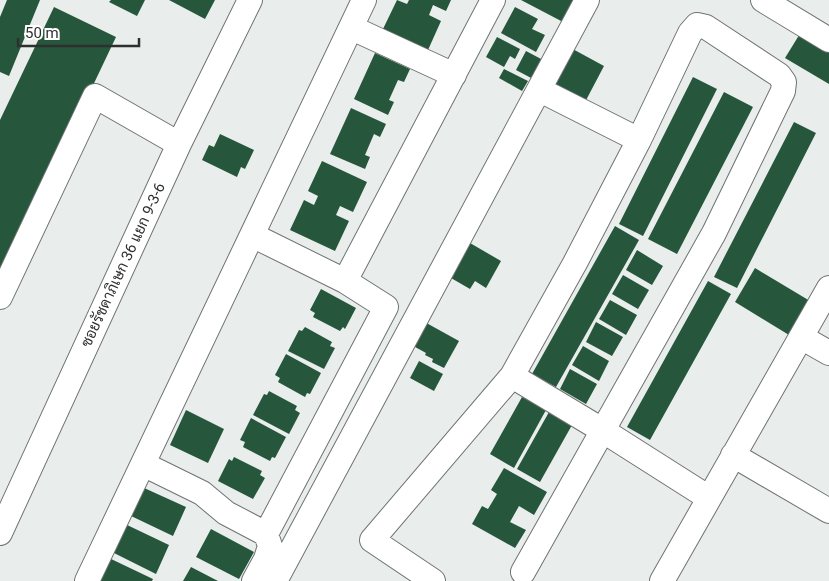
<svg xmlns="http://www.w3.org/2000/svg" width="829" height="581" font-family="Roboto,Sarabun,sans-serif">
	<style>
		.building { fill: #26573c }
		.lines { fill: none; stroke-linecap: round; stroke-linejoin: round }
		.minor-casing { stroke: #6f7371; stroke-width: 26 }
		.minor { stroke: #fff; stroke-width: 24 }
		.labels { text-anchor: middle; stroke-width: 5; stroke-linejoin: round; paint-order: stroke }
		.street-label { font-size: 15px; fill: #2e2f2f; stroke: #fff }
	</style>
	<rect width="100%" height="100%" fill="#e9edec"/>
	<path class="building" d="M7,0H40L9,76L0,72V17Z
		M111,0H145L137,16L109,2Z
		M169,0H215L205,19Z
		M397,0L407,4L409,0H451L446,11L433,5L429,15L441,21L428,50L383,29Z
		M521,0H574L563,22Z
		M54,7L116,37L0,281V120Z
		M515,7L538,19L532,29L545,35L536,52L501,33Z
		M801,32L829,48V84L785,58Z
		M497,37L520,49L515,59L510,56L504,67L486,57Z
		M569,47L604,66L584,104L549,85Z
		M526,51L543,60L533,79L516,70Z
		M375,53L410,69L404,82L398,80L389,100L394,102L388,115L354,99Z
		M504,69L528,81L522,91L499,78Z
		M693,77L717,89L643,236L619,224Z
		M724,92L753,107L677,254L648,239Z
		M351,108L386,124L380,137L374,134L365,155L370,157L365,169L330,154Z
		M794,122L816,133L737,288L714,277Z
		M220,134L254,150L245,169L241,167L237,177L202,160L209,145L214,147Z
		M322,161L367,182L353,212L340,206L336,215L349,221L335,251L290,230L304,200L314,205L318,196L308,191Z
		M615,226L639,240L556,387L532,374Z
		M470,243L501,261L486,288L475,281L470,289L451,278Z
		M637,250L663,266L652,285L626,270Z
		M755,268L810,301L789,335L735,302Z
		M623,275L649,290L638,309L612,294Z
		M708,281L731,294L650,440L627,427Z
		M321,289L356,308L345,329L343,327L340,331L313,317L315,313L310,310Z
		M610,300L637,315L626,335L599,319Z
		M421,320L459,341L444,368L432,362L433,359L425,355L426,353L408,343Z
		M596,322L623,337L612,356L586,342Z
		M305,327L332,342L330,346L335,348L324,369L288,351L299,330L302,331Z
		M583,346L609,361L599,381L572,365Z
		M286,354L321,373L310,394L307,393L305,397L278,382L280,378L275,375Z
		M419,361L443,374L434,391L410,378Z
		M570,369L597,384L586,404L560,389Z
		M269,391L297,406L295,410L300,413L289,434L253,415L264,394L267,395Z
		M522,397L546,410L514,468L490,454Z
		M186,410L224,429L208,463L170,445Z
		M549,412L572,425L540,482L517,469Z
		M251,418L286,437L275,458L272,457L270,461L243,447L245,442L240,440Z
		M234,457L262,471L260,475L265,478L253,499L218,481L229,459L232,461Z
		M504,468L547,492L534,515L519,506L510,522L526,530L515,548L472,524L482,506L488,509L497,494L491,490Z
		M142,487L186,507L173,536L129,515Z
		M125,524L169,545L156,574L112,552Z
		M211,529L254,552L239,579L196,557Z
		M109,558L153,579L152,581H98Z
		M191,567L218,581H183Z"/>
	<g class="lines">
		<defs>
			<path id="minor" d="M763,0L829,40
				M352,28L454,75
				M540,90L639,140
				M252,235L345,281L493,0
				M0,297L95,96L179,144
				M801,337L829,353
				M512,376L602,430L709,498
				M733,455L829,511
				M143,464L202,493L226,513L266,534
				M0,533L179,144L250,0
				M87,581L364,0
				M254,581L266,559L270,546L266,534L386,307L345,281
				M275,581L587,0
				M433,581L372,540L512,376L575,263L639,140L690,33L697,25L706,27L779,75L784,82L783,91L714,233L523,572
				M662,581L829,288"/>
		</defs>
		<use href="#minor" class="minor-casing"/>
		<use href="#minor" class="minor"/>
	</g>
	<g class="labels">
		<g class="street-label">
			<text transform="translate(123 265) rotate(-65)" y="5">ซอยรัชดาภิเษก 36 แยก 9-3-6</text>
		</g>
	</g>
	<path d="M18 38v8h121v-8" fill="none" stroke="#2e2f2f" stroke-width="2.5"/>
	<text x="25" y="38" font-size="15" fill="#2e2f2f" stroke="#ffffff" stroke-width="4" paint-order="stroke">50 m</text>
</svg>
